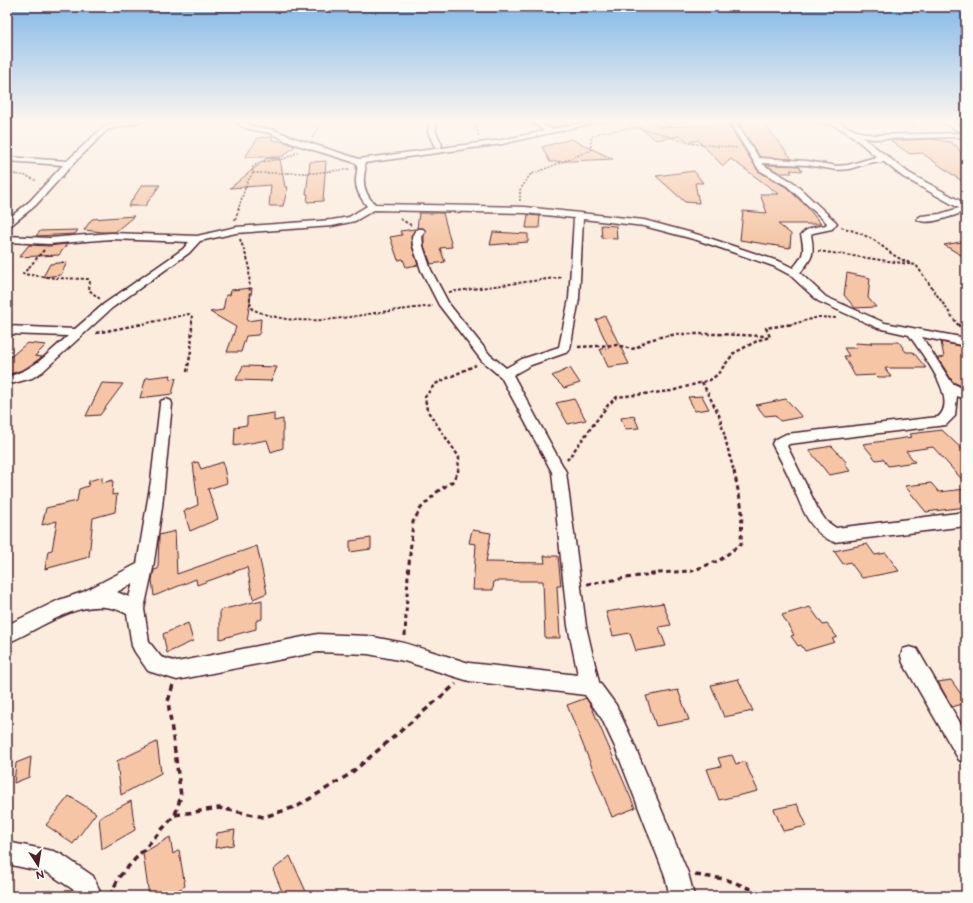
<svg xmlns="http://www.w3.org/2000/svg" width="973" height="903" font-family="'Balsamiq Sans',sans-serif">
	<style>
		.building { fill: #f5c5a5; stroke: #4a1f2b }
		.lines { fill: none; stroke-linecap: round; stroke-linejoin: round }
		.minor-casing { stroke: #4a1f2b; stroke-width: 3 }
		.path-far4 { stroke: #4a1f2b; stroke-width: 1.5; stroke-dasharray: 2 1.5; stroke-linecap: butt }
		.path-far3 { stroke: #4a1f2b; stroke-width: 2; stroke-dasharray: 3 2; stroke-linecap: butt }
		.path-far2 { stroke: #4a1f2b; stroke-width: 2.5; stroke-dasharray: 3.5 2.5; stroke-linecap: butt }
		.path-far1 { stroke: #4a1f2b; stroke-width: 3; stroke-dasharray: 4.5 3.5; stroke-linecap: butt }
		.path { stroke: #4a1f2b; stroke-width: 3.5; stroke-dasharray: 6 4.5; stroke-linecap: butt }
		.minor { fill: #fdfcf7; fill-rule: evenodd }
	</style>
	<rect width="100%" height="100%" fill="#fbecde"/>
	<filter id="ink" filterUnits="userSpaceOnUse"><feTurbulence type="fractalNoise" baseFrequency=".025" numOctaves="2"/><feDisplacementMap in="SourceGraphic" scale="8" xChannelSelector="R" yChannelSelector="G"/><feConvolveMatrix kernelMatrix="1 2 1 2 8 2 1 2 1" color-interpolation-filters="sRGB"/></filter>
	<g filter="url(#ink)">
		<path class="building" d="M651,120L660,127L717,125L716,124H728L758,171L786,187L807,207L821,224H778L791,234L790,248L740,240L743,211L767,213L760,194H779L731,159L723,166L698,140L689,142L680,136L656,140L632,122Z
			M738,123H764L792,159L760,157Z
			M272,137V140L285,142L295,146L282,157H245L258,138Z
			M571,139L613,159L550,162L542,147Z
			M931,139L951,142L953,145H956L966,161V184L922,153L910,154L891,141Z
			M267,158L280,159L285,187H288L283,206H269L271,185L230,188Z
			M326,161L323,201L307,202L308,194H306L310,162Z
			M766,165L799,166L802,171L790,170L792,173H780Z
			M694,171L703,183H695L699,203L685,202L656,176Z
			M142,185H160L145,206H128Z
			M419,213H443L452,247L440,248L445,262L431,264L424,246V236L426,231L423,228H417Z
			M528,215L540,216L539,228H526Z
			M134,216L115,232H103L84,230L92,219Z
			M601,225L616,226L617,239L602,238Z
			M415,229L411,236L412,246L418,265L406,267L403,259L398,260L390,237L402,235L400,231Z
			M78,230L75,234L36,236L40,231Z
			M493,232L528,234V242L490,245Z
			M966,241V258L944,245Z
			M67,244L59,255L19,257L29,245L49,246Z
			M67,262L61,275L43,277L50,264Z
			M847,273L870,278L868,298L876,307L855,308L844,295Z
			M252,288L247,321L261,319L260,332L258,335L246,336L241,352H227L236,327L210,312L223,310L226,295H230L231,290Z
			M605,316L629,364L608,367L600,349L609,348L596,320Z
			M870,342H899L906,352H913L926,368H885L891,377H878L876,375L855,376L844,356H849L844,348H856L855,343L872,344Z
			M941,342L965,347L966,388L953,382L938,358L944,357Z
			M27,343L46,345L35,356L42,357L25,369L7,375V360Z
			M243,366L277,367L271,381L236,380Z
			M570,368L580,383L564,388L552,376Z
			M171,375L170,379L176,378L172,394L140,398L146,378Z
			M102,383L123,384L100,415L86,416Z
			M702,396L709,409L695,411L688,397Z
			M574,399L586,420L568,424L556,403Z
			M786,399L802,417L780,421L775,415L765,416L756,405Z
			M274,413V421L283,419V448L271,452L267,440L234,446L235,427L247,425V417Z
			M634,416L639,428L625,429L621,418Z
			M942,430L966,453V484L933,447L906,451L915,462L888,466L883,459L876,460L863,444L912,437L910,434Z
			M832,446L847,463L845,464L850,471L829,475L809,450Z
			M198,462L201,469L223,462L227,483L208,489L218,519L190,531L184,511L198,505L193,463Z
			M102,477V483L113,480L112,495L117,494L115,512L93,518L89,557L45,569L48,551L52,550L57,521L42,525L46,508L77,501L79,489L88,486L89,481Z
			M931,483L939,492L966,489V507L926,512L905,486Z
			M472,530L491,533L486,562L545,563L544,556H558L561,586H557L560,638H545L543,581H494L493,590H473L476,544L469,543Z
			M175,531L177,574L257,546L267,593L253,599L247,567L197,585L196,579L154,596L152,580L154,570L158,569L159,535Z
			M371,538V549L350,552V541Z
			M867,544L875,555L886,553L899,571L862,578L850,562L843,564L834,551Z
			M262,600V619L256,621V629L220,639V610Z
			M663,603L671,625L659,627L666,646L636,651L630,633L613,636L606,612Z
			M810,607L823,625L827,624L837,637L832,639L835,642L805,651L801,645L798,646L791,636L794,635L782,615Z
			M188,623L193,641L167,653L163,634Z
			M738,679L753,711L724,717L711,685Z
			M951,680L966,701V703L952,707L938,682Z
			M678,690L689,720L656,726L646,696Z
			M586,698L592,708L635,808L612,817L567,705Z
			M157,742L161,773L121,795L117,761Z
			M732,755L736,764L745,762L758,791L719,800L707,769L721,766L718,758Z
			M31,757L29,777L14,783L16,763Z
			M69,796L96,813L73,844L46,825Z
			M131,801L135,830L102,849L99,818Z
			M797,804L807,826L783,831L774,809Z
			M235,830L233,845L215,848L217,833Z
			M170,837L173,854L179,850L185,886L168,896H149L143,853Z
			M290,856L308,896H284L273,870Z"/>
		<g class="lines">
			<defs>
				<path id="minor" d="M133,120H147L107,130L72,165L36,205L10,226L7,227V220L30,201L63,165L7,161V157L67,161L103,127Z
					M235,120H242L252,126L274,130L297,139L359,159L502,140L544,131L530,120C541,120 543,126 553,129L594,120H607L502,144L364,163C367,168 364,172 364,178C363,188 368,198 375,204L525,207L644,220L703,236L781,262L793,268C804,255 805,252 801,235C808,227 816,227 826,225L827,223L787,186L759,170L728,120H734L759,158L807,161L837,166L848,165L872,158H878C863,146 851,132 833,125C825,122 815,125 809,120H834L856,131L873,135L962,133L939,120H948L966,129V137L873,139L862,137L909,173L966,204V211C956,215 925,227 917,219L921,216L940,214L959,208L903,177L884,162H873L849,169L837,170L807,165L762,163L765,166L793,182L837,223L832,229L813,233L811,235C815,255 812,258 800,273L826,297L885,323L966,338V346L922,337L952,383L966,390V400L957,396L955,416L946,425L789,444L787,446L818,509L826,521L836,528L966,512V526L834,542C807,532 800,501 789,477C784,466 778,455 772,444L774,440L786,434L938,417C960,399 920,352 909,335L878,328L818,301L790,275L773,266L697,240L644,226L583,219L579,299L570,349L568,352L531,365L513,375L566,472L586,626L599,682L616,705L630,735L688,873L694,896H670L664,873L615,747L602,719L585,695L469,681L404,661L368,654L318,652L177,680L148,671L135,652L132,646L127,614C87,591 43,628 7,643V625L59,600L83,592L137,564L151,481L160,404L161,401L166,399L171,401L172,404L162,507L153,568L144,609L149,642L161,657L177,662L318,634L368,636L404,643L469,663L578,675L568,626L552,472L501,377L482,361L439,305L421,270L413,246L412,236L417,229H423L425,231L422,236L423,246L431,270L449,304L490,355L506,368L522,359L559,347L569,299L574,218L525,213L374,210L355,221L332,226L236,233L200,241L189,253L112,308L42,372L32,378L7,385V377C35,369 46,355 68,336L7,334V326L75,329L104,304L183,249L189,242L111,239L49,244L7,242V236L49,238L111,233L197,236L236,227L332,220L349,217L367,206C361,199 355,189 356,179C356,173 359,169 356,163L291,143L270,133L248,129L240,125ZM133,583L129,597L117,592Z
					M429,120H435L436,132L442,145L441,147H435L434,145L428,132Z
					M910,647L917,649L966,733V763L959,760L903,663L901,656L903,649Z
					M7,842L53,851L61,854L93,876L102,896H78L77,892L48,873L7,864Z"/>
			</defs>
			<use href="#minor" class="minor-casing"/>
			<path class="path-far4" d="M475,120L479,137
				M624,120L633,127L656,132L688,143L737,148
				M910,120L916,127
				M312,138L324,120
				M7,173L27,176L37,181
				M253,173H313L350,169
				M520,201V190L530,175L591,150V137L602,132L634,128
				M238,210L247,182L253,173L252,168L259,162L284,159L298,152"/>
			<path class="path-far3" d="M400,219L411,225
				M235,220L239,209
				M841,227C854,231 867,235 878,243C891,253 894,257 910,263
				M240,239L249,264L250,302L252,309C293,328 338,319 381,312C399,310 416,308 433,306
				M44,250L23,274L55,278L88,279L90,281L89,290L100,299
				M818,251L916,265L958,325
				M449,292L563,277
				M138,325L189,314L192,317V325
				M789,325L819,317L836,318"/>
			<path class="path-far2" d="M958,324L962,330
				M96,333L142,324
				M578,347L617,345L631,349L636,348L646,341L660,337L678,334H717L766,336
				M187,372L191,351L192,324
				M702,382L719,415L734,472
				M567,460L608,405L617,397L671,391L710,380L717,375L734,353L759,340L770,337L766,328L793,324
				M458,472L459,457L427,410L425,397L435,384L476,365"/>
			<path class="path-far1" d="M587,584L659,573L692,571L720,560L741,544L742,509L734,471
				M405,636L408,575L413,522L421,508L437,492L453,481L458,471"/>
			<path class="path" d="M175,815L219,808L264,817L298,806L350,774L456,684
				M695,875L725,879L769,896
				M110,896L119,877L175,815L181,796L168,701L173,685"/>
			<use href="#minor" class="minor"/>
		</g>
	</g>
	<linearGradient id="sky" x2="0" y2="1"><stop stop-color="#82b8e8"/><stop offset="0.49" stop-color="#fdf6f0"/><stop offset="1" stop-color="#fdf6f0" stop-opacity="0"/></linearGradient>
	<rect width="973" height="247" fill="url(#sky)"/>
	<rect width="973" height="903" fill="none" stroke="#fdfcf7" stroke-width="24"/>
	<rect x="12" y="12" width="949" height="879" fill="none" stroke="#4a1f2b" stroke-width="1.5" filter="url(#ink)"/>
	<g transform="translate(38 865) rotate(168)" stroke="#fdfcf7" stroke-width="3" paint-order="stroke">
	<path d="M0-3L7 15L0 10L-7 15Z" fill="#4a1f2b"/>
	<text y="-6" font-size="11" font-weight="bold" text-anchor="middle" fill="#4a1f2b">N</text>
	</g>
</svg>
